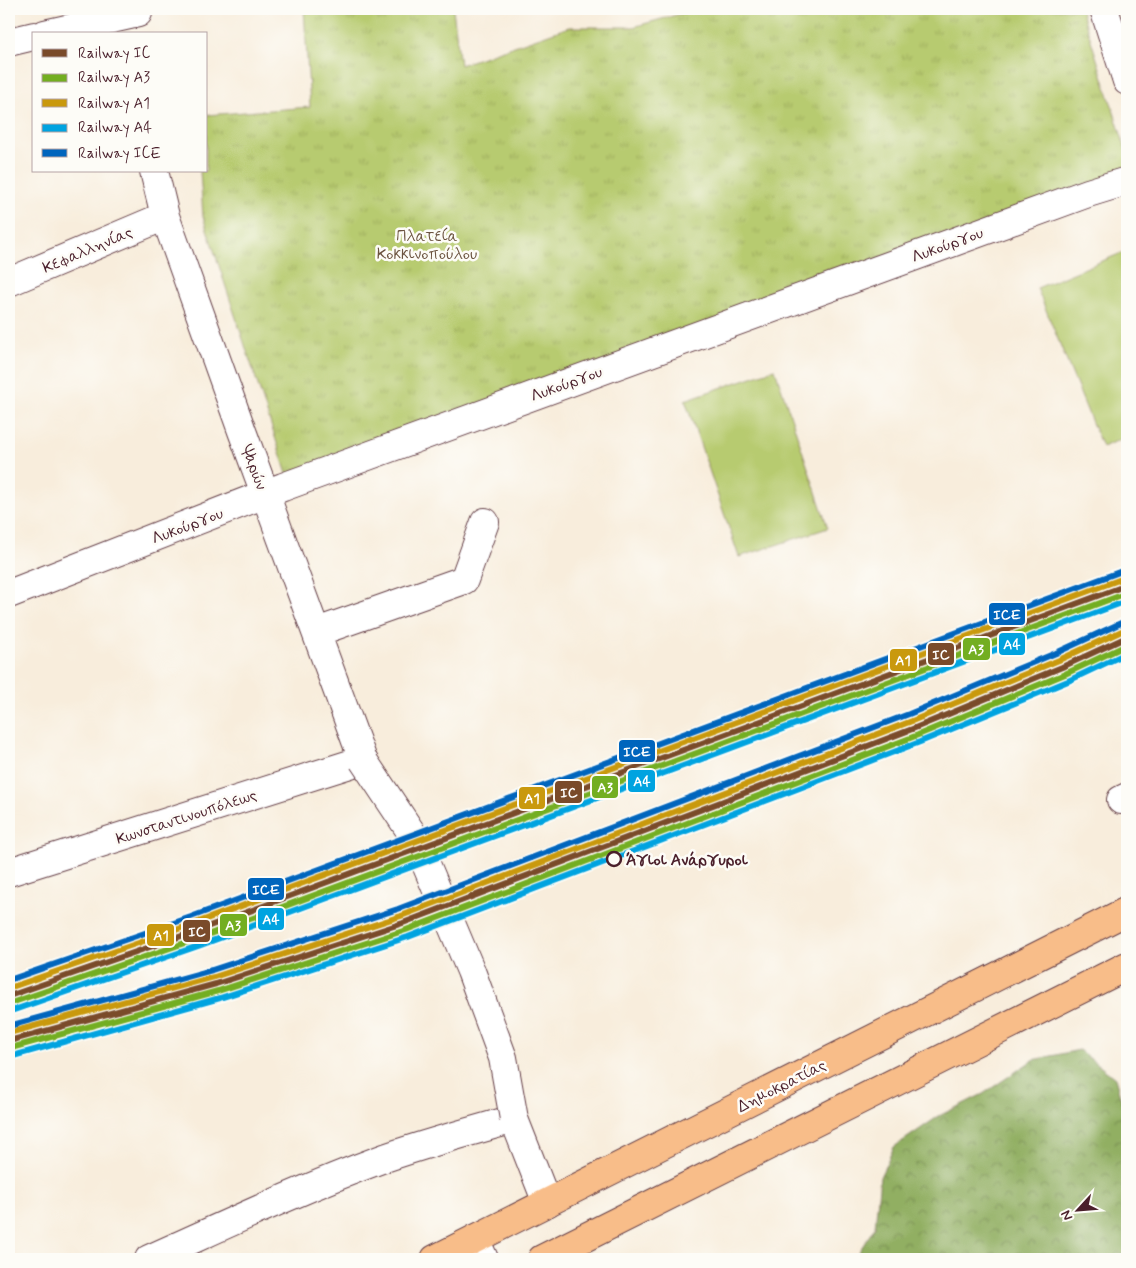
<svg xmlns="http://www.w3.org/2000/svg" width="1136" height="1268" font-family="Mynerve,sans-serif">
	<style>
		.grass { fill: url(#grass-tufts); stroke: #80754d }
		.forest { fill: url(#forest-crowns); stroke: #6e6746 }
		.garden { fill: #b7cb6f; stroke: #80754d }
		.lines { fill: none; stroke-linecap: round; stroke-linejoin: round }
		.minor-casing { stroke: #643e46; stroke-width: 30 }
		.major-casing { stroke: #643e46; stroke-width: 30 }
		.minor { stroke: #fff; stroke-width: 28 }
		.major { stroke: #f8bd89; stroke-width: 28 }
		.minor-bridge-casing { stroke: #643e46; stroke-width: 30; stroke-linecap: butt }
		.minor-bridge { stroke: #fff; stroke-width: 28 }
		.rail-1-casing { stroke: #fdfcf7; stroke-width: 10 }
		.rail-2-casing { stroke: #fdfcf7; stroke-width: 10 }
		.rail-3-casing { stroke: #fdfcf7; stroke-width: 10 }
		.rail-4-casing { stroke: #fdfcf7; stroke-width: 10 }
		.rail-5-casing { stroke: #fdfcf7; stroke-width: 10 }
		.rail-1 { stroke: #7a4b2a; stroke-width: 6 }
		.rail-2 { stroke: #73ae21; stroke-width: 6 }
		.rail-3 { stroke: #c9990d; stroke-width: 6 }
		.rail-4 { stroke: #00a3e0; stroke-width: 6 }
		.rail-5 { stroke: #0065bd; stroke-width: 6 }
		.stop-dot { fill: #fdfcf7; stroke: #4a1f2b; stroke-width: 2.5 }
		.labels { text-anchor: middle; stroke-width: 5; stroke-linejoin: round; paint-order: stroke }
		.park-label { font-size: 16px; fill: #6b533f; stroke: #fdfcf7 }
		.street-label { font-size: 16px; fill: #4a1f2b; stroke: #fdfcf7 }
		.stop-label { font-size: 16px; font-weight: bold; fill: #4a1f2b; stroke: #fdfcf7; text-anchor: start }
		.line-badge { stroke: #fdfcf7; stroke-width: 2 }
		.badge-label { font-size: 14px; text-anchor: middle; font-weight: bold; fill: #fff }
	</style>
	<defs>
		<pattern id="grass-tufts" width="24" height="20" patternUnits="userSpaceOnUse" patternTransform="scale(1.25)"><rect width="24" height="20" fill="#b7cb6f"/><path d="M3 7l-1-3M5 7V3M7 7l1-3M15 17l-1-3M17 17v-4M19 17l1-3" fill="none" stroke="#9fae60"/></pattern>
		<pattern id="forest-crowns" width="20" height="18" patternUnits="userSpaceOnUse" patternTransform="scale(1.25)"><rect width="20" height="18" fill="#91af62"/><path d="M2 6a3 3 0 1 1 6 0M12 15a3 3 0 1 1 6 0" fill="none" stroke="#788e51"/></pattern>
	</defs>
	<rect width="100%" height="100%" fill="#fdfcf7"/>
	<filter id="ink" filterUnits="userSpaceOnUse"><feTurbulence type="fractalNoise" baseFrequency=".02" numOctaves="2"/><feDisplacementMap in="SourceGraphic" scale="10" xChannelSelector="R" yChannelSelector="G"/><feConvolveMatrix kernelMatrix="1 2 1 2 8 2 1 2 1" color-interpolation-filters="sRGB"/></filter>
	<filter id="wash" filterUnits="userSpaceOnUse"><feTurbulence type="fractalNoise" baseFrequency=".0096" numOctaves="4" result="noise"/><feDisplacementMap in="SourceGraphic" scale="20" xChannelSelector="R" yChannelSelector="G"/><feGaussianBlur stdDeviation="1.12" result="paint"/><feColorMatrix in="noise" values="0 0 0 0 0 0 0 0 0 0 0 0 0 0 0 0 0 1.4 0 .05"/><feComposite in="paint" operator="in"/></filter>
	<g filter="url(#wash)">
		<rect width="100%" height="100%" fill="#f8eddc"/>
		<path class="grass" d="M304,9H453L460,65L569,27H633L698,9H1081L1127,153V177L290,483L203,217L200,171H206V115L310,107Z"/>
		<path class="forest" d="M1079,1050L1115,1078L1123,1106L1127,1111V1259H854L875,1227L880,1177L894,1147L939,1116L983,1094L1033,1060Z"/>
		<path class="garden" d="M1124,252L1127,259V437L1102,447L1037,288Z
			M775,369L828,528L739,557L685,400Z"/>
	</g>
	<g filter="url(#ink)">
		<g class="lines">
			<defs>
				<path id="minor" d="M1104,9L1127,81
					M45,34L138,13
					M9,42L34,36
					M9,282L165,216
					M9,594L283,487L1088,193L1127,181
					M317,632L464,580L485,522
					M1121,800L1127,797
					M9,872L363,760L242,431L165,216L154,171
					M475,1239L484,1259
					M149,1259C225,1225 301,1189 379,1160C423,1144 469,1132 514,1119L547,1203"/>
				<path id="major" d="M435,1259L1127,911
					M542,1259L1127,966"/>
			</defs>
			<use href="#minor" class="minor-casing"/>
			<use href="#major" class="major-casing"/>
			<use href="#minor" class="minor"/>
			<use href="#major" class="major"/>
			<defs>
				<path id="minor-bridge" d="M363,760L415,838L471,971L503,1058L514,1119"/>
			</defs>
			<use href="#minor-bridge" class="minor-bridge-casing"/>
			<use href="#minor-bridge" class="minor-bridge"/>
			<defs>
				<path id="rail-1" d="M9,996L196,931L1127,585
					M9,1041L216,984L403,923L915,728L1062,667L1127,637"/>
				<path id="rail-2" d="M11,1003L199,938L1127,593
					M11,1048L218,991L406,930L918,735L1065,674L1127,645"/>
				<path id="rail-3" d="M9,988L193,924L1124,578
					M9,1033L214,977L401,916L912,721L1059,660L1124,630"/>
				<path id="rail-4" d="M14,1010L201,945L1127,601
					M13,1056L220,998L408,937L920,742L1068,681L1127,653"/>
				<path id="rail-5" d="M9,980L191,917L1122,571
					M9,1026L212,970L398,909L909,714L1056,653L1121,623"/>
			</defs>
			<use href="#rail-1" class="rail-1-casing"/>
			<use href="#rail-2" class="rail-2-casing"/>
			<use href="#rail-3" class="rail-3-casing"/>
			<use href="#rail-4" class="rail-4-casing"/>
			<use href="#rail-5" class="rail-5-casing"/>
			<use href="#rail-1" class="rail-1"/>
			<use href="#rail-2" class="rail-2"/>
			<use href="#rail-3" class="rail-3"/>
			<use href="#rail-4" class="rail-4"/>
			<use href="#rail-5" class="rail-5"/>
		</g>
	</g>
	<circle class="stop-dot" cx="614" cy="859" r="7"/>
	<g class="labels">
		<g class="park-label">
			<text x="427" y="241">Πλατεία<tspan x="427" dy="18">Κοκκινοπούλου</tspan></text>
		</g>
		<g class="street-label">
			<text transform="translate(947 244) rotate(-20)" y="6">Λυκούργου</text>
			<text transform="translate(87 249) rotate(-23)" y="6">Κεφαλληνίας</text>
			<text transform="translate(566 383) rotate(-20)" y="6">Λυκούργου</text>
			<text transform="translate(255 467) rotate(70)" y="6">Ψαρών</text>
			<text transform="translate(187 525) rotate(-21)" y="6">Λυκούργου</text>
			<text transform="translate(186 816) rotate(-18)" y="6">Κωνσταντινουπόλεως</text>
			<text transform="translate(781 1085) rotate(-27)" y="6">Δημοκρατίας</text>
		</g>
		<g class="stop-label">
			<text x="626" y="865">Άγιοι Ανάργυροι</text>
		</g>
	</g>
	<g class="line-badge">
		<rect x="988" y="602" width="38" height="24" rx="5" fill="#0065bd"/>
		<rect x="998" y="632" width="28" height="24" rx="5" fill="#00a3e0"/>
		<rect x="962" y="637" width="29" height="24" rx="5" fill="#73ae21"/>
		<rect x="927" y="642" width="28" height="24" rx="5" fill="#7a4b2a"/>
		<rect x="889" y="648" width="29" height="24" rx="5" fill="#c9990d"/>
		<rect x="618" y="739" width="38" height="24" rx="5" fill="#0065bd"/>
		<rect x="627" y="769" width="29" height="24" rx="5" fill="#00a3e0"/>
		<rect x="591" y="775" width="28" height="24" rx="5" fill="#73ae21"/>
		<rect x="554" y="780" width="29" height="24" rx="5" fill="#7a4b2a"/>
		<rect x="518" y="786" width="28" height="24" rx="5" fill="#c9990d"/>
		<rect x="247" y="877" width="38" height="24" rx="5" fill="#0065bd"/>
		<rect x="257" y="907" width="28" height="24" rx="5" fill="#00a3e0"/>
		<rect x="219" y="913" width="29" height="24" rx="5" fill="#73ae21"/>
		<rect x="182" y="919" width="29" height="24" rx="5" fill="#7a4b2a"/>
		<rect x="146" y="923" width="29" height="24" rx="5" fill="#c9990d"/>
	</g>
	<g class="badge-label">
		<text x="1007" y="619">ICE</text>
		<text x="1012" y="649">A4</text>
		<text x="976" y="654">A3</text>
		<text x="941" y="659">IC</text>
		<text x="903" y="665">A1</text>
		<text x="637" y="756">ICE</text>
		<text x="642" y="786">A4</text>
		<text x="605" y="792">A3</text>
		<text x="569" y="797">IC</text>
		<text x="532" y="803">A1</text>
		<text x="266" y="894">ICE</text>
		<text x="271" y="924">A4</text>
		<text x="233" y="930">A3</text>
		<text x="197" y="936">IC</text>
		<text x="161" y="940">A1</text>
	</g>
	<rect width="1136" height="1268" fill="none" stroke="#fdfcf7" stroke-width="30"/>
	<rect x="32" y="32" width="175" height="140" fill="#fdfcf7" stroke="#b5a4a5"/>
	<rect x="42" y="49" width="25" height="8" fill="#7a4b2a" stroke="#b5a4a5"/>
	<text x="78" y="58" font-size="15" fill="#4a1f2b">Railway IC</text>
	<rect x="42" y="74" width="25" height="8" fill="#73ae21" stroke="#b5a4a5"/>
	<text x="78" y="82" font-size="15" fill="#4a1f2b">Railway A3</text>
	<rect x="42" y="99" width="25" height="8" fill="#c9990d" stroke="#b5a4a5"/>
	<text x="78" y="108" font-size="15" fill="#4a1f2b">Railway A1</text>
	<rect x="42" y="124" width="25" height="8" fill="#00a3e0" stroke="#b5a4a5"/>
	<text x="78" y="132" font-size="15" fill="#4a1f2b">Railway A4</text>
	<rect x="42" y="149" width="25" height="8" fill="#0065bd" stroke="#b5a4a5"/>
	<text x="78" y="158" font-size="15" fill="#4a1f2b">Railway ICE</text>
	<g transform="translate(1078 1210) rotate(244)" stroke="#fdfcf7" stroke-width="4" paint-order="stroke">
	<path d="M0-4L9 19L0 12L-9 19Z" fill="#4a1f2b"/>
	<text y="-8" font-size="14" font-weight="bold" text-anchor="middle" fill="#4a1f2b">N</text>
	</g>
</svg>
